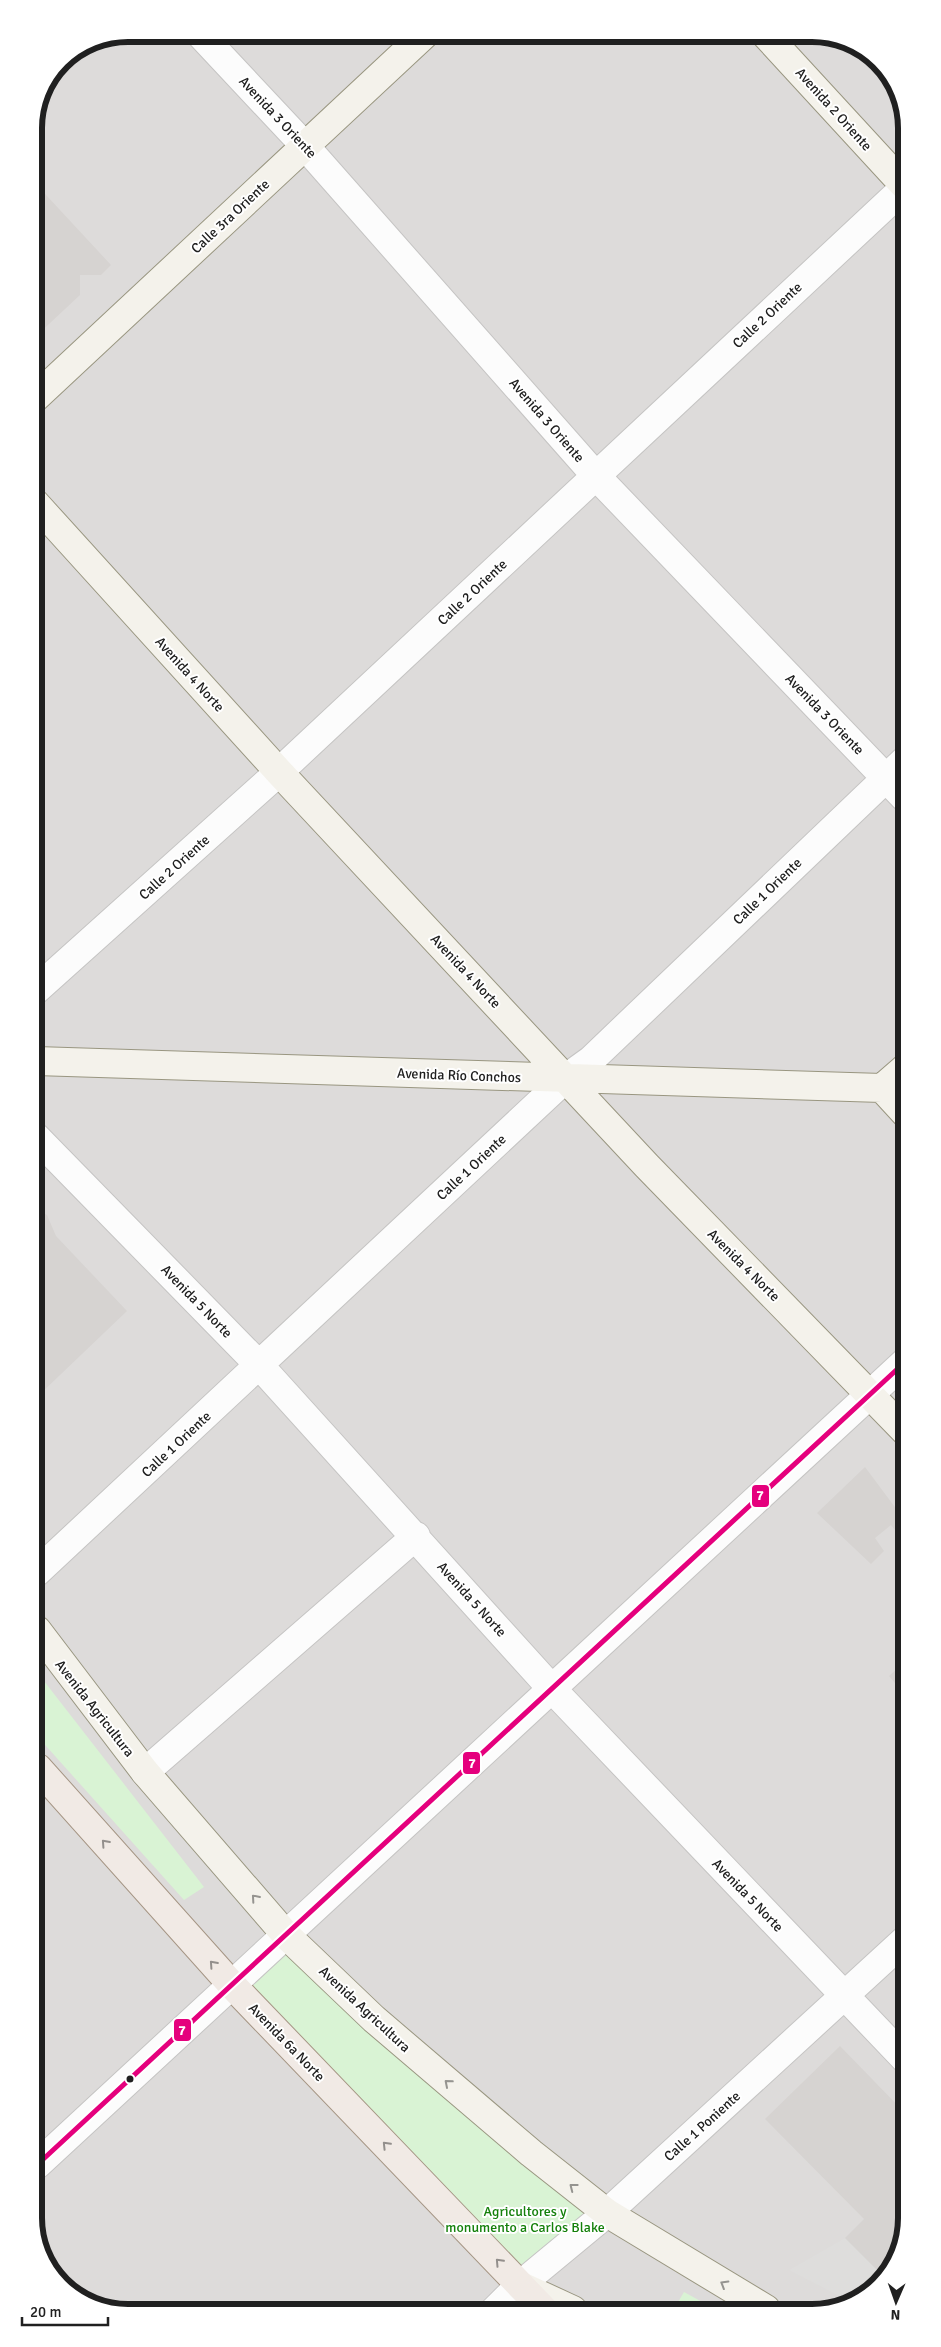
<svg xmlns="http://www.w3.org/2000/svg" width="941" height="2347" font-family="Signika,sans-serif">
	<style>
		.residential { fill: #dddbda }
		.park { fill: #d9f3d4 }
		.parking { fill: #dedddc }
		.building { fill: #d6d3d1 }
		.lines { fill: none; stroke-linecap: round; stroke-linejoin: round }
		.street-casing { stroke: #c5c4c3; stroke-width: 30 }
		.secondary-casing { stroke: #999680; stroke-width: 30 }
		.primary-casing { stroke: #a59584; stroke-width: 30 }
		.street { stroke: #fcfcfc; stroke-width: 28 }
		.secondary { stroke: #f4f2eb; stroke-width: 28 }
		.primary { stroke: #f1eae5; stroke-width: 28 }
		.bus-1-casing { stroke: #fff; stroke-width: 9 }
		.bus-1 { stroke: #e5007d; stroke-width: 5 }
		.oneway { stroke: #938f8c }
		.oneway2 { stroke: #959490 }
		.bus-dot { fill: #202020; stroke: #fff; stroke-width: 2 }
		.labels { text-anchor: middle; stroke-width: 4; stroke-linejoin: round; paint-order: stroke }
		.street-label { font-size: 14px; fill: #202020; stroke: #fff }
		.park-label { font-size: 14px; fill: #14800b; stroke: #fff }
		.rim { fill: none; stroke: #202020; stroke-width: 6 }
		.line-badge { stroke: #fff; stroke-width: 2 }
		.badge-label { font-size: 14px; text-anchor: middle; font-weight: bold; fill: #fff }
	</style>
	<rect width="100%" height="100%" fill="#eeebe8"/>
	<path class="residential" d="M128,34H819L871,53L902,98L907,2219L888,2276L843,2308L122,2313L70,2294L39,2249L34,122L62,61L92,41Z"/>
	<path class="park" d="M37,1672L204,1887L184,1900L38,1737Z
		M278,1945L595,2220L523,2283L227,1988Z
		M684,2292L715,2309H674Z"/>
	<path class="parking" d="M845,2238L879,2272L895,2257L888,2276L851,2302L789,2270Z"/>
	<path class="building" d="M34,182L111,265L101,275H80V295L34,338Z
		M36,1209L47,1215L56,1236L127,1311L37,1397Z
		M865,1467L906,1522L895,1530L891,1525L875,1538L884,1551L871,1564L817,1513Z
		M906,1661V1696L889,1676Z
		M840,2046L907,2115V2219L895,2257L879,2272L845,2238L864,2219L765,2119Z"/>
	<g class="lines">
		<defs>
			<path id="street" d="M200,34L305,146L596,476L904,797
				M36,990L279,772L903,189
				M36,1137L260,1366L552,1689L907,2061
				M37,1572L566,1078L591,1060L904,761
				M145,1772L416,1536
				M38,2164L905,1362
				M494,2311L520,2285L607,2213L907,1938"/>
			<path id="secondary" d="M765,34L903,184
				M35,398L425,34
				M35,503L279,772L647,1166L905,1431
				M36,1061L882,1088
				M905,1068L882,1088L905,1113
				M37,1630L145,1772L286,1935L374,2019L531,2153L607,2213L766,2309
				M521,2286L573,2310"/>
			<path id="primary" d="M38,1768L232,1985L544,2310"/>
		</defs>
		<use href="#street" class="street-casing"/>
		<use href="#secondary" class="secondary-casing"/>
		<use href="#primary" class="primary-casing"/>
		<use href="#street" class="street"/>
		<use href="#secondary" class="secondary"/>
		<use href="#primary" class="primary"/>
		<defs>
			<path id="bus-1" d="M38,2164L905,1362"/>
		</defs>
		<use href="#bus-1" class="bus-1-casing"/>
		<use href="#bus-1" class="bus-1"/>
	</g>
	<defs><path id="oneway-chevron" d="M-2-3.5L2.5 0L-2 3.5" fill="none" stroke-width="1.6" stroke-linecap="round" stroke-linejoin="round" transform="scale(1.25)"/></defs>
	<g class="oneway">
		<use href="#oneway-chevron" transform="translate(105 1843) rotate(-132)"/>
		<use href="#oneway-chevron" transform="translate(213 1964) rotate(-132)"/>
		<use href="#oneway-chevron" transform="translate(386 2145) rotate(-134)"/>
		<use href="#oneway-chevron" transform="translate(499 2262) rotate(-133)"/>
	</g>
	<g class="oneway2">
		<use href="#oneway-chevron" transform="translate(255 1898) rotate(-131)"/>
		<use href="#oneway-chevron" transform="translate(448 2083) rotate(-139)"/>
		<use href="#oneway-chevron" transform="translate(573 2187) rotate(-142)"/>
		<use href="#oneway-chevron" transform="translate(724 2284) rotate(-149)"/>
	</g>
	<circle class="bus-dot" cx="130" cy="2079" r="4.5"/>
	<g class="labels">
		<g class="street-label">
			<text transform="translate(834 109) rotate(48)" y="5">Avenida 2 Oriente</text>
			<text transform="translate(278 117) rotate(47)" y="5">Avenida 3 Oriente</text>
			<text transform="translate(230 216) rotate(-43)" y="5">Calle 3ra Oriente</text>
			<text transform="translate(767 315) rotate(-43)" y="5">Calle 2 Oriente</text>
			<text transform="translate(547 420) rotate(49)" y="5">Avenida 3 Oriente</text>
			<text transform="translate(472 592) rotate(-43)" y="5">Calle 2 Oriente</text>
			<text transform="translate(190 674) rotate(48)" y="5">Avenida 4 Norte</text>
			<text transform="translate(825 714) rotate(46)" y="5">Avenida 3 Oriente</text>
			<text transform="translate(174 867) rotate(-42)" y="5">Calle 2 Oriente</text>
			<text transform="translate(767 891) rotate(-44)" y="5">Calle 1 Oriente</text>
			<text transform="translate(466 971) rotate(47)" y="5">Avenida 4 Norte</text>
			<text transform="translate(459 1075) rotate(2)" y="5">Avenida Río Conchos</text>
			<text transform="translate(471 1167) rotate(-43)" y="5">Calle 1 Oriente</text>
			<text transform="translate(744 1265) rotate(45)" y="5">Avenida 4 Norte</text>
			<text transform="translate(197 1301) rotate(46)" y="5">Avenida 5 Norte</text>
			<text transform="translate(176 1444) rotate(-43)" y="5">Calle 1 Oriente</text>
			<text transform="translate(472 1599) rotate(48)" y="5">Avenida 5 Norte</text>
			<text transform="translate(95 1708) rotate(52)" y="5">Avenida Agricultura</text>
			<text transform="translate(748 1895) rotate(46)" y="5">Avenida 5 Norte</text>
			<text transform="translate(365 2009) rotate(43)" y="5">Avenida Agricultura</text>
			<text transform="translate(287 2042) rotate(46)" y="5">Avenida 6a Norte</text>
			<text transform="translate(702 2126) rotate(-42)" y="5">Calle 1 Poniente</text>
		</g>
		<g class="park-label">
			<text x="525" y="2216">Agricultores y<tspan x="525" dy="16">monumento a Carlos Blake</tspan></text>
		</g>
	</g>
	<path d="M0 0H941V2347H0ZM128 42H812A86 86 0 0 1 898 128V2218A86 86 0 0 1 812 2304H128A86 86 0 0 1 42 2218V128A86 86 0 0 1 128 42Z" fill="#fff" fill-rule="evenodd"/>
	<path class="rim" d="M128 42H812A86 86 0 0 1 898 128V2218A86 86 0 0 1 812 2304H128A86 86 0 0 1 42 2218V128A86 86 0 0 1 128 42Z"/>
	<g class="line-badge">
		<rect x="751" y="1484" width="19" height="24" rx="5" fill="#e5007d"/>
		<rect x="462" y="1751" width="19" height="24" rx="5" fill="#e5007d"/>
		<rect x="173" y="2018" width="19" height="24" rx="5" fill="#e5007d"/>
	</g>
	<g class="badge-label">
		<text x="760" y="1500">7</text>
		<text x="472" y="1768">7</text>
		<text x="182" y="2035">7</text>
	</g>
	<g transform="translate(896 2302) rotate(182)" stroke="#ffffff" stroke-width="4" paint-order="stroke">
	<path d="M0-4L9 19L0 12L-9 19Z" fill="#202020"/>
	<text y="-8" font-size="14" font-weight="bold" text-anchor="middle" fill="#202020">N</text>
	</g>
	<path d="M22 2317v8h86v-8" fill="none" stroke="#202020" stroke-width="2.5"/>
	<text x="30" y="2317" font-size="15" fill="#202020" stroke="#ffffff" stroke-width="4" paint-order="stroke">20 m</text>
</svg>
